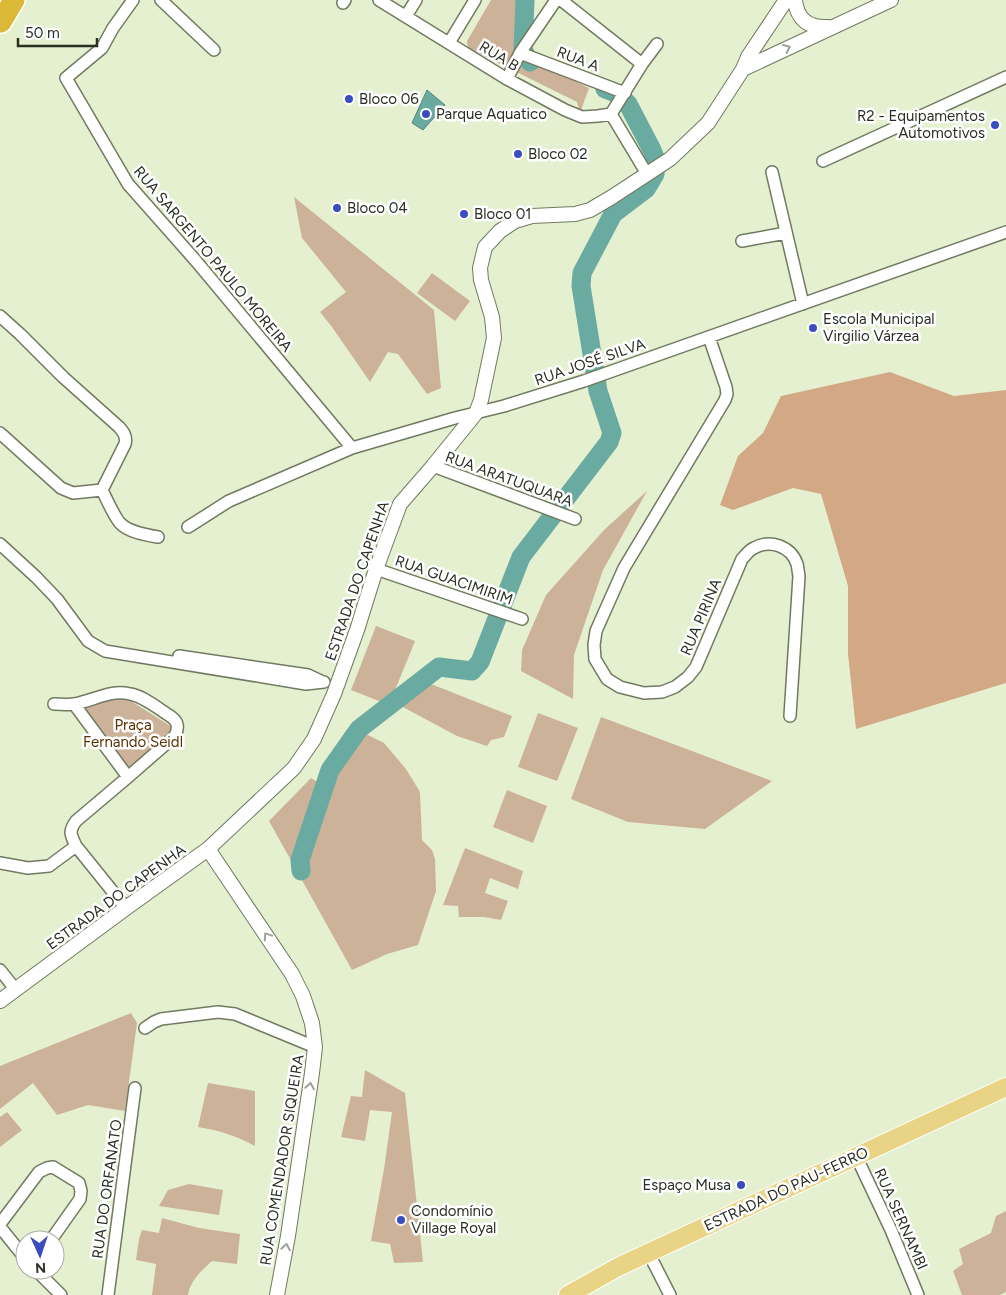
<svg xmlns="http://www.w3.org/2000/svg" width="1006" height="1295" font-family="Figtree,sans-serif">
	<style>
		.green { fill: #cdb29a }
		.forest { fill: #d2a984 }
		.water { fill: #69aba0; stroke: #56867a }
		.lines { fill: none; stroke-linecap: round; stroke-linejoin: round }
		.river { stroke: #69aba0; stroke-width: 19 }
		.minor-casing { stroke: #717a5f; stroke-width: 14 }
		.tertiary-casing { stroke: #717a5f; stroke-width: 16 }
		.primary-casing { stroke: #fff; stroke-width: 20 }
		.motorway-casing { stroke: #fff; stroke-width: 24 }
		.minor { stroke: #fff; stroke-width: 11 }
		.tertiary { stroke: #fff; stroke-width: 14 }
		.primary { stroke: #e9d486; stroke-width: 18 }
		.motorway { stroke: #dbb835; stroke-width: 21 }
		.oneway { stroke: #9fa19c }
		.poi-dot { fill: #3a4cbe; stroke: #fff; stroke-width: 2 }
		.labels { text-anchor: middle; stroke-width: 5; stroke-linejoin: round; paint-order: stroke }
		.street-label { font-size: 15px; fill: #2a2e23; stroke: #fff }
		.poi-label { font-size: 15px; fill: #2a2e23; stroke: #fff; text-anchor: start }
		.park-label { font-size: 15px; fill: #593203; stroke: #fff }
	</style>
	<rect width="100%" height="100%" fill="#e5f0d1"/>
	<path class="green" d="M491,0H534L524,23L525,57L589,88L580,113L577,102L468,48L467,41Z
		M294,197L434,310L441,388L427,394L398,354L388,352L370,382L332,327L320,312L346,292L302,238Z
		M432,273L470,301L455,321L417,293Z
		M647,491L603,570L574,655L573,699L521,671L522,650L546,595L604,530Z
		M376,626L415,641L389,705L351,690Z
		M426,682L512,716L504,737L491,740L487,746L457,736L401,706Z
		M121,699L131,701L172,727L174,731L130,769L126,767L85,711L87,707L111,700Z
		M538,713L578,728L557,781L518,767Z
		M601,717L772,781L705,829L628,822L571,799Z
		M347,729L360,731L384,743L406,769L420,792L422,840L432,850L435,859L436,891L418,945L387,954L352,970L269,821L311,778L319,783Z
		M507,790L547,806L533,843L493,827Z
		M465,848L523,871L518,889L490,878L485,893L508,901L501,920L484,917H459L458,906L443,905Z
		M131,1013L137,1023L125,1111L88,1105L57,1115L33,1083L0,1109V1066Z
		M365,1070L405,1093L423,1262L394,1263L390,1244L371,1241L384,1169L392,1112L370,1110L365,1141L341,1137L351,1096L362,1097Z
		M208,1083L255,1091V1146C235,1135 220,1131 198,1127Z
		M7,1112L22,1130L0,1147V1117Z
		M189,1184L223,1190L219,1215L159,1206L168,1190Z
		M1006,1211V1292L1000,1295H962L953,1271L963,1264L959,1249L991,1233L996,1216Z
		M162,1218L199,1228L240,1234L237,1264L212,1261C202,1270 190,1281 188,1295H152L156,1264L136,1260L139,1239L142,1230L159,1233Z"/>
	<path class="forest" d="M890,372L954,396L1006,390V683L856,729L848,654V586L821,494L793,488L733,510L720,505L738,456L763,433L781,396Z"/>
	<path class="water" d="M427,90L445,105L423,130L412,123Z"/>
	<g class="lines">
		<path class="river" d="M525,0L523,50L530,62
			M301,871L300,860L330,770L359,729L439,667L472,671L480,662L521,557L609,442L612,433L598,391L581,286L582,273L613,214L646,189L655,174L656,160L652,150L628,104L618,94L605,89"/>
		<defs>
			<path id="minor" d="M133,0L113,28L102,48L66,78L128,184L196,261L352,448
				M161,0L214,50
				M379,0L507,79L565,110L582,117L598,116L611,114L647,174
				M561,0L642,64
				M343,3L345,0
				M406,16L416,0
				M449,43L475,0
				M520,53L625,93
				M507,79L520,53L556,0
				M611,114L642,64L657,44
				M823,161L1006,77
				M772,172L803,304
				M742,241L786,233
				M0,316L20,334L63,377L119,427C124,432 127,437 125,444L102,490
				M709,337L726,387L727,394L725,400L624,568L596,631L594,645L595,659L607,679L620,687L644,693L662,692L675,687L688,677L696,667L742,559C746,555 749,550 754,548C770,539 791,546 797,564C798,567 798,572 799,576L790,716
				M0,433L61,488L73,493L102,490
				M433,466L575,519
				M102,490C106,498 115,518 120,523C128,532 146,535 158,537
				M188,527L229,501L352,448L455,418L504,406L584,381L1006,232
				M0,544L36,577L57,599L88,641L105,651L306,684L324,682
				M376,569L522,619
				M179,656L308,675L323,682
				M54,704C61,704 68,705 74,704C93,701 110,689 130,694C143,696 156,707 167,714C177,720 180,725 175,736L128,777L76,821C68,832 71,835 76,846L126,908
				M74,704L128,777
				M0,863L28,868L49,866L76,846
				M0,970L16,990
				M145,1028L154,1022L161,1019L218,1012L235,1014L315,1047
				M856,1156L891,1230L918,1295
				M0,1224L39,1172L47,1168L53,1167L79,1183L81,1191L80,1199L51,1240
				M0,1227L25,1258
				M648,1252L670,1295
				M36,1270L61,1295
				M108,1295L135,1088"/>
			<path id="tertiary" d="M795,0C797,20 809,28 828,27
				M743,69L891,0
				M208,849L292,974L303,996L312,1023L315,1047L312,1073L288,1236L277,1295
				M0,1001L126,908L208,849L294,768L314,739L334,694L357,630L376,569L400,504L433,466L476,413L481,400L494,338L492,317L481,280L480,268L485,247L500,231L515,221L532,216L575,214L590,210L612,197L670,159L708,123L743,69L748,57L786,0"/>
			<path id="primary" d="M568,1295L618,1267L1006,1087"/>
			<path id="motorway" d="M1,22L14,0"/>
		</defs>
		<use href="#minor" class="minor-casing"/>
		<use href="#tertiary" class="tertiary-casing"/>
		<use href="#primary" class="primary-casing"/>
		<use href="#motorway" class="motorway-casing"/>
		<use href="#minor" class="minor"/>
		<use href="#tertiary" class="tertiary"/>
		<use href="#primary" class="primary"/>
		<use href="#motorway" class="motorway"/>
	</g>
	<defs><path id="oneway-chevron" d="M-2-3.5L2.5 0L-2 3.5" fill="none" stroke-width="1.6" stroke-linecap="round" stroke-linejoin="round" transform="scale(1.25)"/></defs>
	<g class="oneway">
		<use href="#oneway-chevron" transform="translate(787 48) rotate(-25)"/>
		<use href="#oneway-chevron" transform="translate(267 936) rotate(-124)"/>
		<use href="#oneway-chevron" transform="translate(310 1086) rotate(-81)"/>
		<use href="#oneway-chevron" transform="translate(286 1247) rotate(-80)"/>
	</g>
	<g class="poi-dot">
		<circle cx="349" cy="99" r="5"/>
		<circle cx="426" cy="114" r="5"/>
		<circle cx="995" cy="125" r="5"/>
		<circle cx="518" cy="154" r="5"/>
		<circle cx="337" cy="208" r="5"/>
		<circle cx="464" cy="214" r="5"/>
		<circle cx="813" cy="328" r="5"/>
		<circle cx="741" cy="1185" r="5"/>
		<circle cx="401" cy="1220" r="5"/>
	</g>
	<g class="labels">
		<g class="street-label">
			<text transform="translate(499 56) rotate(31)" y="5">RUA B</text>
			<text transform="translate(578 59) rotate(21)" y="5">RUA A</text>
			<text transform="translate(213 259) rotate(50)" y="5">RUA SARGENTO PAULO MOREIRA</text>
			<text transform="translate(590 362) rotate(-19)" y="5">RUA JOSÉ SILVA</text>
			<text transform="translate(509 479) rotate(20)" y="5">RUA ARATUQUARA</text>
			<text transform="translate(454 580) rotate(19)" y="5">RUA GUACIMIRIM</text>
			<text transform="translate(357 581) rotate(-71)" y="5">ESTRADA DO CAPENHA</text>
			<text transform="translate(701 617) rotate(-67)" y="5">RUA PIRINA</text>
			<text transform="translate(116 897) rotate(-36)" y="5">ESTRADA DO CAPENHA</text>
			<text transform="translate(282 1160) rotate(-81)" y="5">RUA COMENDADOR SIQUEIRA</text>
			<text transform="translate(107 1189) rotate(-82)" y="5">RUA DO ORFANATO</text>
			<text transform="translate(786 1189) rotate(-25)" y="5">ESTRADA DO PAU-FERRO</text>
			<text transform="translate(901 1219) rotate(66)" y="5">RUA SERNAMBI</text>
		</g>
		<g class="poi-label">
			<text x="359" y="104">Bloco 06</text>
			<text x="436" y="119">Parque Aquatico</text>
			<text x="985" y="121" text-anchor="end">R2 - Equipamentos<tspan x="985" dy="17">Automotivos</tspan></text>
			<text x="528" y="159">Bloco 02</text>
			<text x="347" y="213">Bloco 04</text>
			<text x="474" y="219">Bloco 01</text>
			<text x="823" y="324">Escola Municipal<tspan x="823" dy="17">Virgilio Várzea</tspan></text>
			<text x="731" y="1190" text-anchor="end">Espaço Musa</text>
			<text x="411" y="1216">Condomínio<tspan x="411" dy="17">Village Royal</tspan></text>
		</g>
		<g class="park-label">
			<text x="133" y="730">Praça<tspan x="133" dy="17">Fernando Seidl</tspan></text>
		</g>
	</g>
	<g transform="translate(40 1255) rotate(177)"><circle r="24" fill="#ffffff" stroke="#aaaba7"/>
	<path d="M0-4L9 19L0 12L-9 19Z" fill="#3a4cbe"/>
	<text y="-8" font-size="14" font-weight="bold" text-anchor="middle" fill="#2a2e23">N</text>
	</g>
	<path d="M18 38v8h79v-8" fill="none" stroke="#2a2e23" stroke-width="2.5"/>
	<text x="25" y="38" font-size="15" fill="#2a2e23" stroke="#ffffff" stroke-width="4" paint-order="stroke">50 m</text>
</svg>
